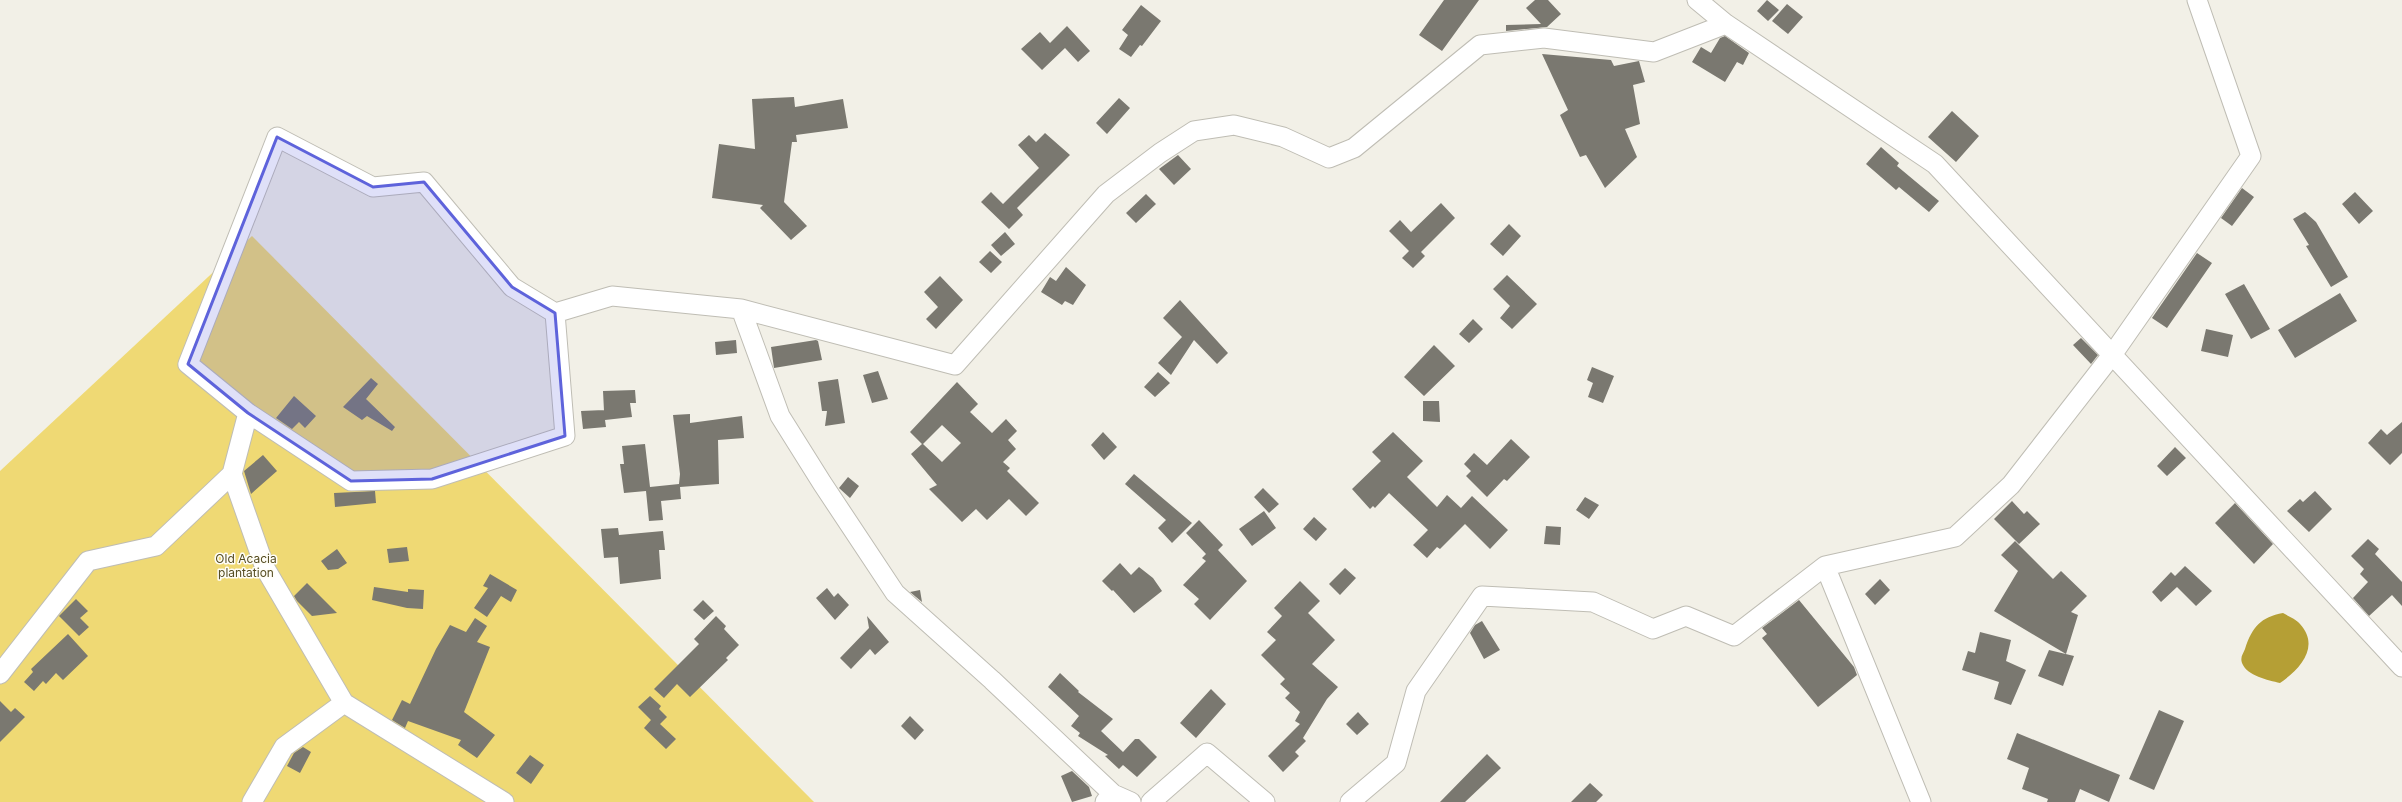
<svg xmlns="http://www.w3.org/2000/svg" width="2402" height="802" font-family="Inter,sans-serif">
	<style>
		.green { fill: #efd974 }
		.water { fill: #b59f35 }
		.building { fill: #7a7870; fill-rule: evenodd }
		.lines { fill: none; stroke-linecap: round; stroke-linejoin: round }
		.minor-casing { stroke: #bfbdb4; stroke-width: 21 }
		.minor { stroke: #fff; stroke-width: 19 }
		.marked { fill: #5e63db; fill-opacity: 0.2; stroke: #5e63db; stroke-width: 3; stroke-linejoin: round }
		.labels { text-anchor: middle; stroke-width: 3; stroke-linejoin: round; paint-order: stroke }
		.park-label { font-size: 12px; fill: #564d22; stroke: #fffef8 }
	</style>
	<rect width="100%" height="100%" fill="#f2f0e7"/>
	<path class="green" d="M252,236L814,802H0V471Z"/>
	<path class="water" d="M2283,613C2288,616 2296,619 2300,624C2321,647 2299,670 2280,683C2268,680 2247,676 2242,663C2240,657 2243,654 2245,649C2252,627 2261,617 2283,613Z"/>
	<path class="building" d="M1444,0H1479L1442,51L1419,35Z
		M1535,0H1548L1561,14L1547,27L1506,31V25L1541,24L1526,8Z
		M1767,0L1779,10L1768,21L1757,11Z
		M1787,4L1803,17L1788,34L1772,21Z
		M1141,5L1161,21L1142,46L1140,45L1131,57L1119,49L1128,35L1122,30Z
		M1067,26L1090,51L1078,62L1065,48L1042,70L1021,49L1040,32L1050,43Z
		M1725,36L1749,53L1743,65L1737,62L1725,82L1692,62L1701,47L1711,53L1720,38Z
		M1542,54L1611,60L1614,66L1639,61L1645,82L1633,85L1640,124L1625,129L1637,157L1605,188L1586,155L1580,157L1560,115L1568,110Z
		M794,97L795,107L843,99L848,128L796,135L797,142H792L784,202L807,226L791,240L760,208L763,205L712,198L719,144L755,149L752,99Z
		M1119,98L1130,108L1107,134L1096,123Z
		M1952,111L1979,136L1956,162L1928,137Z
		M1045,133L1070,155L1017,208L1023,215L1009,229L981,202L991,192L1003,204L1039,168L1018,145L1029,135L1036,142Z
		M1881,147L1899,163L1897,166L1939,201L1929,212L1899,187L1896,190L1866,164Z
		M1178,155L1191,169L1174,185L1159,169Z
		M2242,188L2254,197L2232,226L2221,218Z
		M2355,192L2373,211L2359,224L2342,204Z
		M1146,194L1156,204L1136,223L1126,213Z
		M1441,203L1455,218L1421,252L1425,256L1413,268L1402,258L1409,251L1389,231L1400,220L1411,232Z
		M2305,212L2316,222L2348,277L2331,287L2306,246L2309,245L2293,219Z
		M1509,224L1521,236L1503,256L1490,244Z
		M1005,232L1015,244L1001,256L991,245Z
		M990,251L1002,262L991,273L979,262Z
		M2197,253L2212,263L2167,328L2152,318Z
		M1066,267L1086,285L1073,305L1065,301L1062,305L1041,292L1050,277L1056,281Z
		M1507,275L1537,304L1512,329L1500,318L1510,306L1493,289Z
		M940,276L963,300L936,329L926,319L938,307L924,292Z
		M2244,284L2270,329L2251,339L2225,294Z
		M2340,293L2357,321L2295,358L2278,330Z
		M1180,300L1228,353L1217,364L1194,340L1171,375L1158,363L1182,337L1163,318Z
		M1473,319L1483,329L1469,343L1459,334Z
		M2206,329L2233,335L2228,357L2201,351Z
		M2081,338L2098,355L2091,364L2073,345Z
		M736,340L737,353L716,355L715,342Z
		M816,340L818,341L822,360L774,368L771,347Z
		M1434,345L1455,366L1424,396L1404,377Z
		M1592,367L1614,376L1603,403L1588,397L1593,383L1587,380Z
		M878,371L888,399L872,403L863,375Z
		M1158,372L1170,383L1155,397L1144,387Z
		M371,378L378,384L366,399L395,427L392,431L367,416L362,420L343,407Z
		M838,379L845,423L825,426L827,411H822L818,382Z
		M957,382L978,404L970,412L992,433L1006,419L1017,431L1008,440L1016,449L1003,462L1010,468L1007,471L1039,503L1026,516L1009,499L987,520L976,509L962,522L929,489L937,485L911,454L922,444L910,432ZM942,425L961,443L942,462L923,444Z
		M635,390L636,403H630L632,417L605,420L606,427L583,429L581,411L604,410V411L603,391Z
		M294,396L316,416L305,428L299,422L292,429L276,418Z
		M1423,401H1439L1440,422L1423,421Z
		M690,414V423L742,416L744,438L718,440L719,484L680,487L681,499L661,501L663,520L649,521L646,491L624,493L620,464H624L622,446L645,444L650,487L679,484L680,474L673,415Z
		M2402,422V453L2390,465L2368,443L2381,429L2387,435Z
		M1103,432L1117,447L1104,460L1091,445Z
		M1393,432L1423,461L1407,477L1437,507L1447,495L1461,508L1472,496L1508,530L1490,549L1465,524L1440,549L1437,547L1427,558L1413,545L1428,530L1389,493L1375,508L1373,506L1370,509L1352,489L1381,461L1372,452Z
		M1511,439L1530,457L1507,481L1504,479L1487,497L1466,476L1471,471L1464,464L1474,453L1487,465Z
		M2175,447L2186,458L2167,476L2157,466Z
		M263,455L277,471L251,494L244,471Z
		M1134,474L1192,523L1172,543L1158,528L1166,520L1125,484Z
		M848,477L859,486L850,498L839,488Z
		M1263,488L1279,504L1269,513L1254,497Z
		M375,491L376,503L335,507L334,493Z
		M2315,491L2332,509L2309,532L2287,511L2300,499L2303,502Z
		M1585,497L1599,505L1589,519L1576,510Z
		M2012,501L2024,514L2027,511L2040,524L2019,544L1994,519Z
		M2235,503L2273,544L2254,564L2215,523Z
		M1264,511L1276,528L1252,546L1239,529Z
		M1314,517L1327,529L1316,541L1303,529Z
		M1199,520L1223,545L1218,550L1247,581L1210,620L1194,604L1199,599L1183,585L1206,561L1202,558L1206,554L1186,533Z
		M1546,526L1561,527L1560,545L1544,544Z
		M618,528L619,535L663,531L665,550H659L661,579L620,584L618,557L604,558L601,529Z
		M2368,539L2379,549L2375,554L2402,582V606L2392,595L2369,616L2353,598L2368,582L2360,574L2364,569L2351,556Z
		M2015,541L2053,579L2061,571L2087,596L2071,612L2078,615L2066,654L1994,611L2018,571L2001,555Z
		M407,547L409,561L389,563L387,549Z
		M337,549L347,563L338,569L328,570L321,561Z
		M1120,563L1131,575L1139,567L1153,578L1162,591L1134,613L1113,590L1112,591L1102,581Z
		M2185,566L2212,591L2196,606L2177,587L2161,602L2152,592L2171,572L2175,576Z
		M1345,568L1356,578L1340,595L1329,584Z
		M490,574L517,590L511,602L501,596L487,617L474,608L488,588L483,586Z
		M1880,579L1890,590L1875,605L1865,594Z
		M1300,581L1320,601L1308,613L1335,640L1312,664L1338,687L1327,699L1303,738L1306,741L1295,752L1299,756L1283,772L1268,756L1300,724L1295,721L1300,712L1285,698L1290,693L1280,684L1285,679L1261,655L1276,640L1267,632L1282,616L1274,608Z
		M307,583L337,613L312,616L297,601L294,596Z
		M374,587L408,592V589L424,590L423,609L407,608L372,600Z
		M827,588L834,597L838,593L849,605L835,620L816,598Z
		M920,590L922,602L910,592Z
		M76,599L88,611L80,618L89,627L79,636L59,616Z
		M703,600L714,611L704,620L693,610Z
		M1799,600L1854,667L1857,675L1818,707L1762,638L1767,634L1762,628Z
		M716,616L726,626L724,629L739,645L726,658L728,660L690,697L677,684L664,698L654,689L699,644L694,639Z
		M867,616L889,642L875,655L870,649L851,669L840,658L869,628Z
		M475,618L487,626L477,642L490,647L464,712L495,735L477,758L458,745L461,740L408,721L405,728L392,720L402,700L410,704L436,649L450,625L466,632Z
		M1482,621L1500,650L1484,659L1470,633L1475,625Z
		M1980,632L2011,640L2006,661L2026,670L2011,705L1994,699L1999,682L1962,670L1968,651L1975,653Z
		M68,634L88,656L63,680L56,673L46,684L43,681L34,691L24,682L33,672L31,669Z
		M2049,650L2074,656L2063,686L2038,676Z
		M1060,673L1079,691L1078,692L1113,719L1101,731L1123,752L1135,739H1139L1157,757L1137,777L1123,765L1119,769L1105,756L1108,755L1078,736L1080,733L1071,726L1079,716L1048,687Z
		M1211,689L1226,704L1196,738L1180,723Z
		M650,696L661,706L659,709L667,717L660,724L676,739L666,749L644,728L651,720L638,707Z
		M0,701L11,712L15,708L25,717L0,742Z
		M2159,710L2184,721L2154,790L2129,779Z
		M1358,712L1369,724L1357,735L1346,724Z
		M910,716L924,730L915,740L901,726Z
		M2017,733L2120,775L2109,802L2080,789L2075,802H2047L2048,799L2022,789L2029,768L2007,759Z
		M303,747L311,752L300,773L287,766L294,753Z
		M1487,754L1501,768L1465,802H1440Z
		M530,755L544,765L531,784L516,773Z
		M1072,771L1089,787L1092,796L1072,802L1061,776Z
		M1590,783L1603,795L1596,802H1571Z"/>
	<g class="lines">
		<defs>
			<path id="minor" d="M1697,0L1726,24L1935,164L2402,667
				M741,309L780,416L822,483L895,593L992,680L1113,794L1105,802
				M555,313L512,287L424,182L373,187L277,137L188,364L248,413L351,481L432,479L565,436L555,313L612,296L741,309L955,365L1106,194L1160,153L1194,131L1234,125L1283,137L1329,158L1354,148L1480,45L1544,38L1654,52L1726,24
				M248,413L232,474L265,568L344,703L504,802
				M1825,566L1921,802
				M0,674L88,561L156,546L232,474
				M1113,794L1131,802
				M252,802L284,747L344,703
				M1151,802L1207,753L1265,802
				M1350,802L1396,763L1416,691L1482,596L1593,602L1653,629L1686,616L1734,636L1825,566L1955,537L2011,485L2112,355L2251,156L2197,0"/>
		</defs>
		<use href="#minor" class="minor-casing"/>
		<use href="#minor" class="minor"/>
	</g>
	<path class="marked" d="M277,137L373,187L424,182L512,287L555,313L565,436L432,479L351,481L248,413L188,364Z"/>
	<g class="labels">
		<g class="park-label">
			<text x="246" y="563">Old Acacia<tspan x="246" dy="14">plantation</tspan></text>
		</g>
	</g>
</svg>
